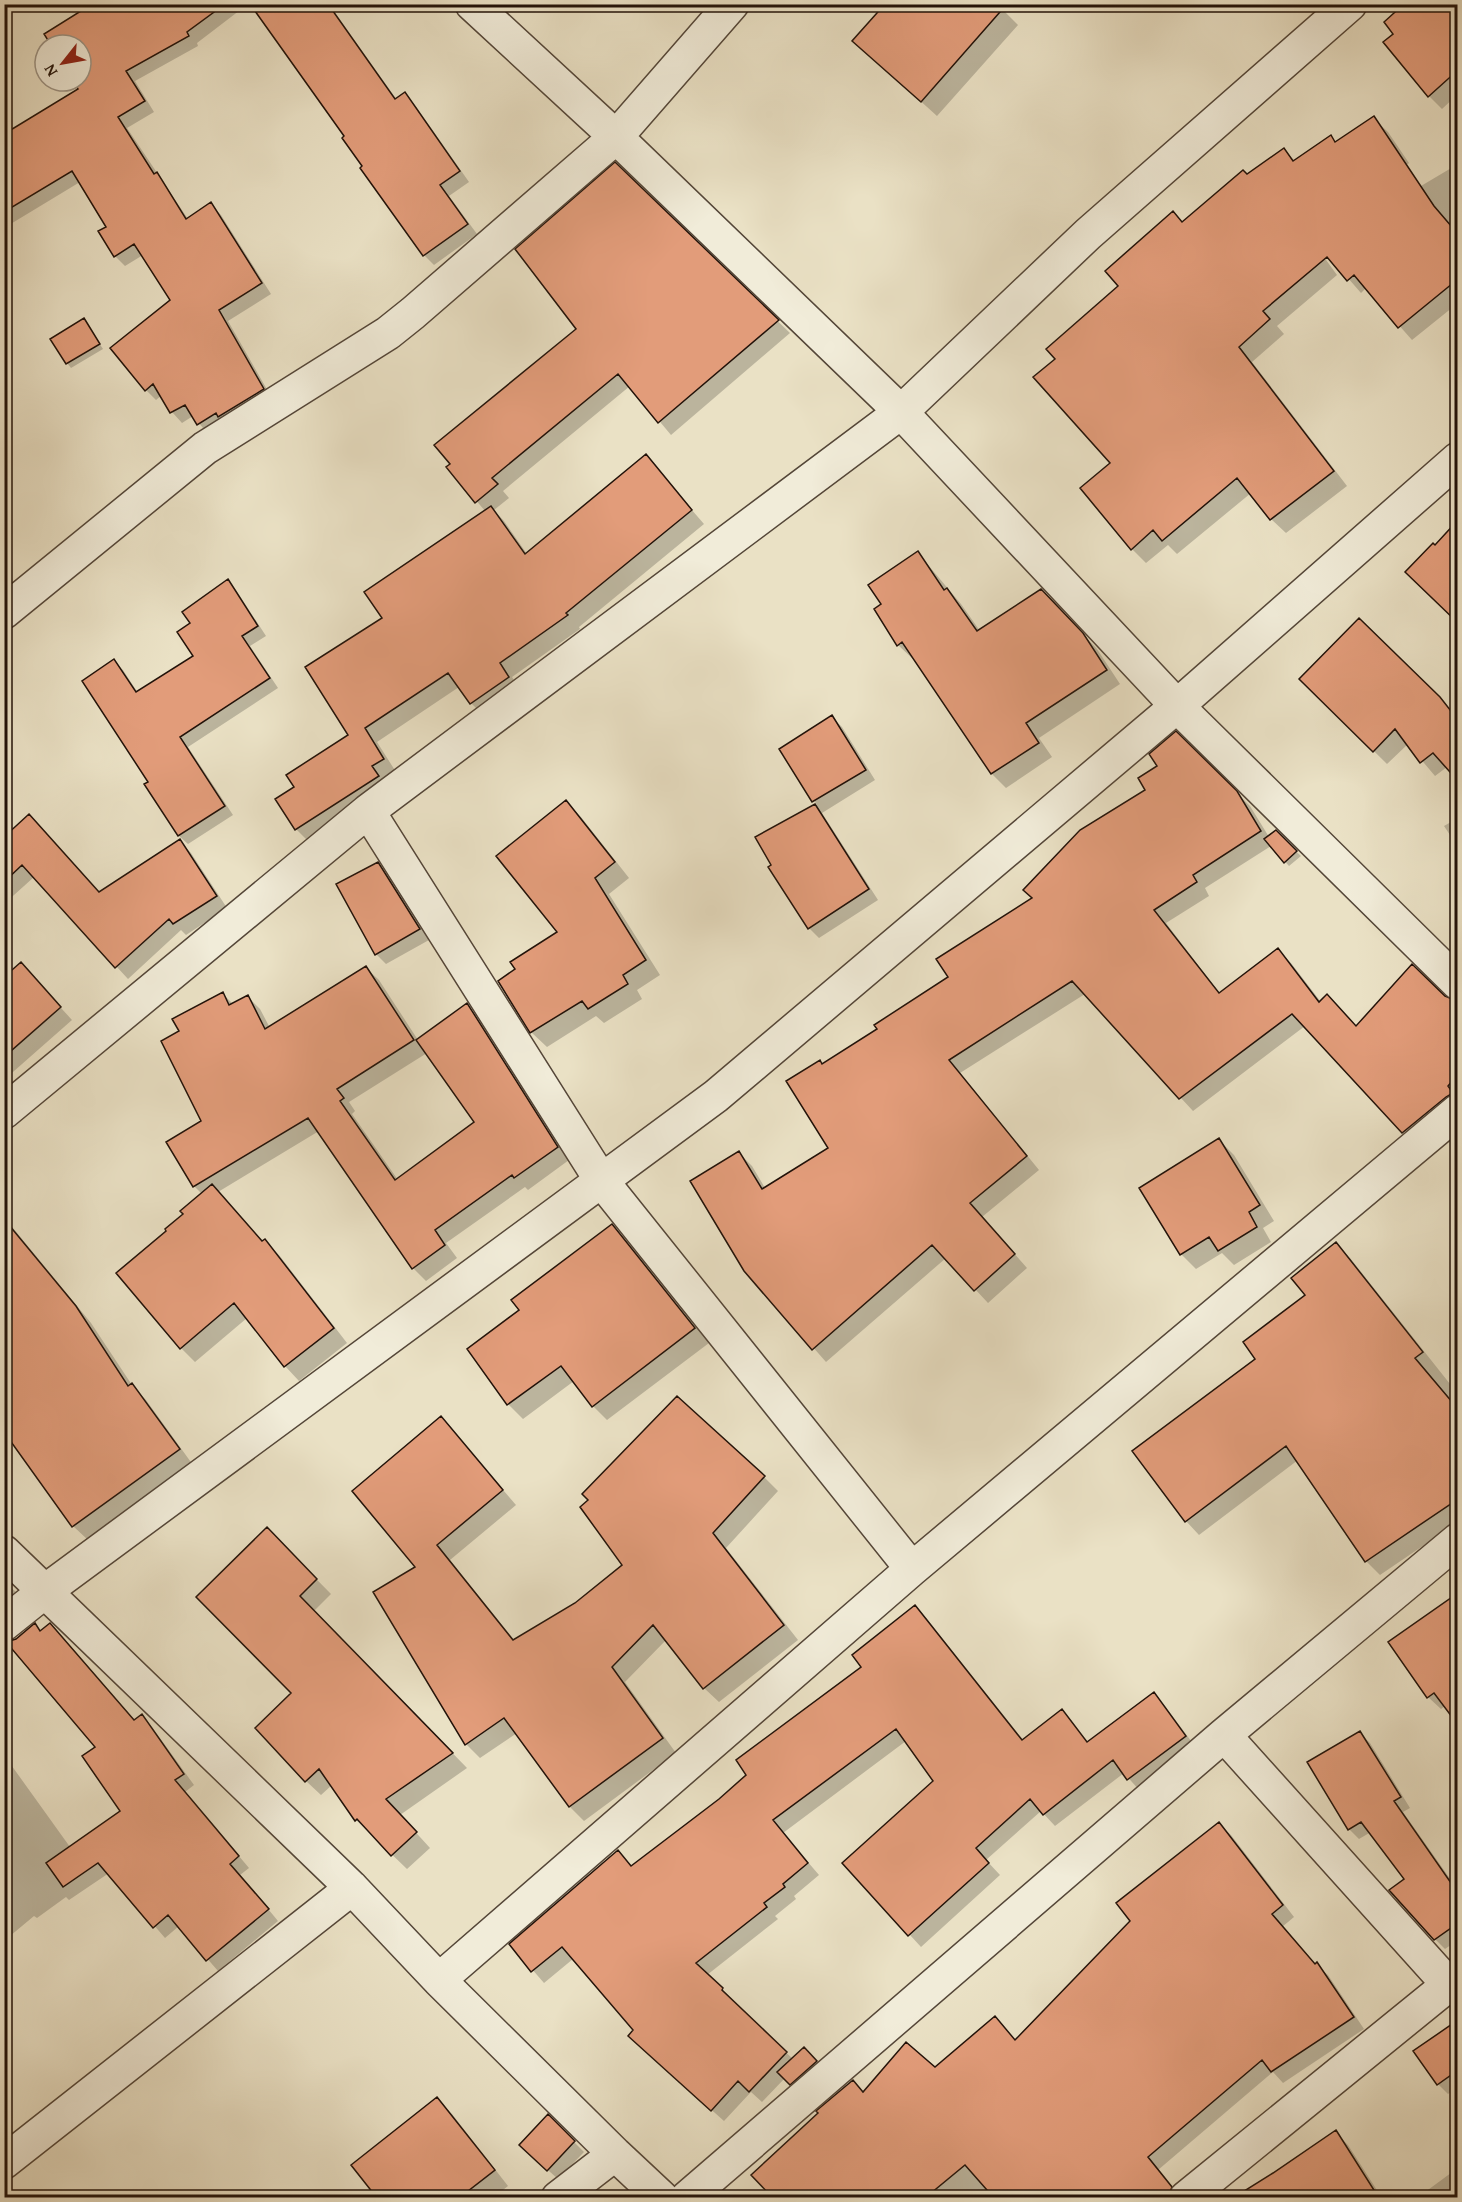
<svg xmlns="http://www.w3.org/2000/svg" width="1462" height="2202" font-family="'Gentium Book Plus',serif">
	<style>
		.shadow { fill: #0003; fill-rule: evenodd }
		.building { fill: #e29c7a; stroke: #221209; stroke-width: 1.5 }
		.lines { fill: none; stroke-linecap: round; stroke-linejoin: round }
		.street-casing { stroke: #544638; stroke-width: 36 }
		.street { stroke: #f1ecd9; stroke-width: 33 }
	</style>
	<rect width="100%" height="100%" fill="#eae1c5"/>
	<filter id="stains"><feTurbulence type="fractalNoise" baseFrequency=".00333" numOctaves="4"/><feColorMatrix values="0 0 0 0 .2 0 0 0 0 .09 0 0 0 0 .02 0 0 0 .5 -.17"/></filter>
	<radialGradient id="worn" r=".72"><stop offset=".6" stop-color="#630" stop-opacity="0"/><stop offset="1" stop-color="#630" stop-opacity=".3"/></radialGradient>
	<path class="shadow" d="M95,4H248L197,43L198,46L135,81L154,112L127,128L188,219L211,204L221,215L271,294L228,321L273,400L208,434L193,416L182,423L172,412L162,395L156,400L146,390L172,301L143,255L125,266L115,256L108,228L80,182L4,228V136L80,90L74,81H81V45H52Z
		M252,4H329L397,100L404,94L415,105L469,182L449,196L477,234L434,265L424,255L346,137Z
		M997,4L1018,25L937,116L854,41Z
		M1458,4V94L1442,109L1429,96Z
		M1373,118L1388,132L1409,163L1316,242H1313L1337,275L1277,326L1284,334L1252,362L1347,486L1286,533L1271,519L1251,493L1177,554L1168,545L1146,563L1132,549L1112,463L1057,359L1120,286L1183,223L1284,150L1295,161L1331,137L1336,143Z
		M615,164L790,333L671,435L630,386L503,491L509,498L494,510L504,521L527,554L646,457L704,524L579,627L580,629L512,677L521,691L484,716L471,703L459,687L377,742L396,772L309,842L296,829V788L350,735L384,618L485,511L448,467L578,329Z
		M1458,164V303L1412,340L1366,288L1361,293L1320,246Z
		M84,320L103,349L71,368L67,363Z
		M918,553L961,604L980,631L1055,605L1097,649L1120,684L1039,738L1052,757L1006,788L992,774L915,658L913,659L898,645L876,610L883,605Z
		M228,581L236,590L266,636L250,646L278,688L188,747L233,815L188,844L179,836L146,785L150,782L114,661L123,670L138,693L195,656L192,624Z
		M1359,620L1458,718V779L1447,767L1435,776L1408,744L1387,764L1301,679Z
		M832,717L842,727L875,780L822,813L878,900L819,938L809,928L770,868L773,866L757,838L817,805L781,749Z
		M1176,733L1250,806L1269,837L1276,832L1301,856L1289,866L1271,846L1205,888L1209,896L1166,923L1220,994L1278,950L1291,963L1321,1002L1357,1027L1444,998L1458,1003V1111L1417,1145L1305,1026L1193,1111L1085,994L960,1073L1039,1170L982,1217L1027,1268L988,1303L946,1258L826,1362L745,1270L739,1153L752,1166L765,1188L830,1149L823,1065L879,1030L950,977L1147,790Z
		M566,802L581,817L629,878L609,894L660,975L637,990L642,999L604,1023L596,1016L547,1047L531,1032L517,969L560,932Z
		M1458,818V847L1444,826Z
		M4,840L100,893L180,841L191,853L227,908L186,935L181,930L128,979L34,877L4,904Z
		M377,863L388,873L429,940L386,964L376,954Z
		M4,966L11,973L32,976L72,1020L5,1079Z
		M366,968L379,980L418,1040L467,1005L479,1018L569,1160L528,1190L525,1187L446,1243L457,1258L426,1281L413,1268L319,1131L218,1192L263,1243L264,1241L279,1255L347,1343L299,1381L285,1366L247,1318L195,1362L181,1348L168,1231L202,1194L194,1186L203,1121L181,1032L223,994L233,1004L248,997L260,1009L270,1028ZM427,1053L476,1122L398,1180L352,1114L355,1111L349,1102Z
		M1219,1140L1234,1155L1274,1221L1263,1228L1271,1242L1234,1265L1222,1253L1196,1269L1181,1254Z
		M4,1217L91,1323L132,1385L146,1400L193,1465L88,1540L73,1526L4,1430Z
		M612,1226L626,1240L709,1343L607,1420L593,1406L574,1381L523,1419L508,1404L469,1349L521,1311Z
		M1336,1244L1350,1258L1454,1389L1458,1385V1522L1380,1575L1366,1561L1298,1460L1199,1535L1186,1521L1257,1359L1307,1295Z
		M441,1418L516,1505L450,1560L515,1641L576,1605L764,1477L778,1491L726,1548L798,1640L719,1702L704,1688L666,1640L625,1682L676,1753L584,1821L570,1807L517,1733L480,1758L466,1744L417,1568Z
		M267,1529L331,1594L314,1611L467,1768L400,1815L430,1848L407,1869L356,1820L332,1785L321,1795L306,1781Z
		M4,1581L17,1593L4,1626Z
		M1458,1595L1445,1706L1441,1709L1428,1697Z
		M915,1607L927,1619L1024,1741L1062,1711L1088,1743L1153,1694L1165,1706L1197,1749L1140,1791L1124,1773L1055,1826L1041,1811L986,1860L1000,1875L921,1947L844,1863L935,1781L906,1741L783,1833L819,1875L794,1896L796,1899L775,1916L778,1919L707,1975L734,2001L733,2003L793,2059L804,2049L821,2066L795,2088L785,2078L762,2102L751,2092L724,2121L642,2048L635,2030L573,1959L544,1983L511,1945L618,1852L632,1867L749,1775L864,1667Z
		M35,1625L41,1632L50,1625L135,1721L141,1716L152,1727L194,1785L185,1792L249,1868L240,1875L278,1921L218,1971L179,1926L165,1938L109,1873L69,1900L66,1897L37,1918L34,1916L4,1941V1755L70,1847L122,1811L97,1748L16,1640Z
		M1360,1733L1370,1743L1410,1808L1403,1812L1458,1890V1940L1445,1949L1435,1939L1406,1880L1371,1832L1359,1839L1349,1829Z
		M1219,1824L1231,1835L1294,1917L1282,1927L1316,1965L1328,1975L1364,2029L1283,2083L1273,2072L1158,2170L1175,2191L1167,2198H775L864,2093L1016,2042L1132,1921Z
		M1458,2022V2087L1448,2094L1438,2084Z
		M437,2099L452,2114L508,2186L493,2198H379Z
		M548,2116L584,2152L558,2179L531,2155Z
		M1335,2132L1348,2145L1382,2198H1235Z
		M1455,2170L1458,2173V2198H1417Z"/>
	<path class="building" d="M92,4H225L187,32L189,36L126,71L145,101L118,117L154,174L157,172L186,219L211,202L262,283L219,310L264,389L218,417L216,413L197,425L185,405L170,413L153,384L145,391L110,348L170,300L134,244L114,257L98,231L106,227L72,171L4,212V134L78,89L73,81H81V45H51L44,34Z
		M250,4H328L395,99L405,92L460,171L440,185L468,224L423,256L360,168L362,166L342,138L344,136Z
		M885,4H1007L921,102L852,41Z
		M1404,4H1458V70L1428,97L1383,42L1393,34L1384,22Z
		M1374,116L1434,206L1458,234V279L1398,328L1354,275L1347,281L1327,257L1263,311L1270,319L1239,347L1334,471L1270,520L1237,478L1162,541L1153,530L1131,550L1080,488L1110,463L1033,377L1055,359L1046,349L1118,286L1105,271L1173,211L1182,222L1243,170L1247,174L1284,148L1293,161L1331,135L1335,142Z
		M615,162L779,320L658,423L618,374L492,478L498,484L475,503L446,467L450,464L434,445L576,329L515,249Z
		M84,318L100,344L66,364L50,339Z
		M646,454L692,510L566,613L568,615L500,663L509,677L470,704L448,673L365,728L384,759L372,766L379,776L295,830L275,799L294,787L286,775L348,735L305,667L382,618L364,592L491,506L525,554Z
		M1458,520V623L1405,572L1433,543L1435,545Z
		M918,551L944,590L947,588L977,631L1041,589L1083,633L1107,670L1026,723L1039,743L991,774L902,642L897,646L874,609L881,604L868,585Z
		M228,579L258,626L242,636L270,678L180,737L225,806L178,836L144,784L148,782L82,681L114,659L136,692L193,656L177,632L190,623L182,612Z
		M1359,618L1440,697L1458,720V781L1433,753L1420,763L1395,729L1373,752L1299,679Z
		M832,715L866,770L812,802L779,749Z
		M1176,731L1237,791L1261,831L1193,875L1197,882L1154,910L1219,993L1278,948L1319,1002L1327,994L1356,1026L1412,964L1445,996L1458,1001V1074L1448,1086L1453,1093L1446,1097L1402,1133L1292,1014L1179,1099L1072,981L949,1060L1027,1156L970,1203L1015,1254L974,1291L932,1245L812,1350L744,1271L690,1181L739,1151L762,1189L828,1148L786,1081L820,1060L822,1064L877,1029L874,1025L948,977L936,959L1032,898L1023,890L1080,830L1145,790L1138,778L1157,766L1149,754Z
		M566,800L615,862L595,878L646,960L623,975L628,984L588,1009L582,1001L530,1033L498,981L515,969L510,962L557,932L496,856Z
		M815,804L869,889L808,929L768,867L771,865L755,837Z
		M29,814L99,892L180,839L217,896L173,924L169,919L115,968L22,865L4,882V837Z
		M1276,830L1297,851L1284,863L1264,839Z
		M378,862L420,929L375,955L336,884Z
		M21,962L61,1007L4,1057V977Z
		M366,966L414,1040L337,1089L344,1098L340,1101L395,1180L474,1122L416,1040L467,1003L558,1147L514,1178L512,1175L435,1230L445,1245L412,1269L308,1118L193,1187L166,1142L201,1121L161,1041L179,1031L172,1019L223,992L229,1005L248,995L265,1029Z
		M1219,1138L1260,1205L1249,1212L1257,1227L1218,1251L1209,1237L1180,1255L1139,1188Z
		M212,1184L262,1241L265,1239L334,1328L284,1367L234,1303L180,1349L116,1273L166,1231L165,1229L183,1214L180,1211Z
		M4,1219L76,1306L128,1386L132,1383L180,1449L72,1527L4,1432Z
		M612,1224L695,1328L592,1407L561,1366L507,1405L467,1349L519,1310L511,1300Z
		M1336,1242L1423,1352L1415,1358L1458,1409V1499L1365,1562L1286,1446L1185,1522L1132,1451L1255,1359L1243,1342L1305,1295L1291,1278Z
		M677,1396L765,1476L713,1533L784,1625L703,1689L653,1625L612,1667L663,1738L569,1807L504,1718L465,1745L373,1592L415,1567L352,1491L441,1416L503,1490L437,1545L513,1640L575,1603L622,1565L580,1507L588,1500L582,1494Z
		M267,1527L317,1579L300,1596L453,1753L386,1799L417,1832L391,1856L357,1819L355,1821L319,1769L305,1782L255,1728L291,1693L196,1597Z
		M1458,1593V1725L1434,1693L1427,1698L1388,1642Z
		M915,1605L1022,1740L1062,1709L1087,1742L1154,1692L1186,1736L1127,1780L1113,1760L1043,1815L1030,1799L976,1848L989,1863L908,1936L842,1863L933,1781L896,1729L773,1820L808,1863L783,1884L785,1887L764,1903L767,1907L696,1963L723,1988L722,1990L787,2052L749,2092L738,2081L711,2111L628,2036L633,2030L562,1947L531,1972L509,1944L618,1850L631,1866L719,1799L746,1775L736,1760L861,1667L852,1655Z
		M35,1623L40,1631L50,1623L134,1720L142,1714L184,1774L175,1780L239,1856L230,1864L269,1909L206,1961L168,1915L153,1928L98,1863L63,1887L46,1863L120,1811L82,1756L95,1747L6,1642L16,1639Z
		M1360,1731L1401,1797L1394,1801L1458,1893V1923L1434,1940L1389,1890L1404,1879L1361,1822L1348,1830L1307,1762Z
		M1219,1822L1283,1905L1272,1914L1315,1964L1317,1962L1354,2017L1271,2072L1262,2060L1148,2157L1172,2187L1168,2198H994L965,2165L925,2198H773L751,2175L818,2113L816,2111L853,2080L863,2092L906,2042L935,2067L995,2016L1015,2040L1130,1921L1116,1903Z
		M1458,2020V2070L1437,2085L1413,2051Z
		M804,2047L817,2061L790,2085L777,2072Z
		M437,2097L495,2170L459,2198H377L351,2165Z
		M548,2114L575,2141L547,2171L519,2145Z
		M1336,2130L1379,2198H1233L1273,2173Z"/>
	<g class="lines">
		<defs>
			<path id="street" d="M472,4L616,137L901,412L1177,706L1458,983
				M4,612L205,448L388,333L413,313L616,137L732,4
				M368,811L601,1180L912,1569
				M4,1112L368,811L901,412L1088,234L1350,4
				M4,1552L352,1888L439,1980L615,2154L662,2198
				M4,1624L44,1592L716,1096L1177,706L1458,459
				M1224,1735L1448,1984
				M439,1980L912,1569L1458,1111
				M4,2162L352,1888
				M558,2198L615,2154
				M687,2198L1224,1735L1458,1540
				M1186,2198L1458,1977"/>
		</defs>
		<use href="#street" class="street-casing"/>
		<use href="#street" class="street"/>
	</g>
	<rect width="1462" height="2202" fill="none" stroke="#eae1c5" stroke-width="24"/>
	<rect x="6" y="6" width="1450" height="2190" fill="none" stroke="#221209" stroke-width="3"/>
	<rect x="12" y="12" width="1438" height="2178" fill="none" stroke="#221209" stroke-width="1.5"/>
	<g transform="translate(63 63) rotate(239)"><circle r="28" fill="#f1ecd9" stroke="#9e9586" stroke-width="1.5"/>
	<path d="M0-4.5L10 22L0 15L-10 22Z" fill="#8f2418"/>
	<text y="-9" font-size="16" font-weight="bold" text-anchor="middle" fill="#221209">N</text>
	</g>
	<rect width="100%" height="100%" filter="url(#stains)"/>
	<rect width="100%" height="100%" fill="url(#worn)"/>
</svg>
